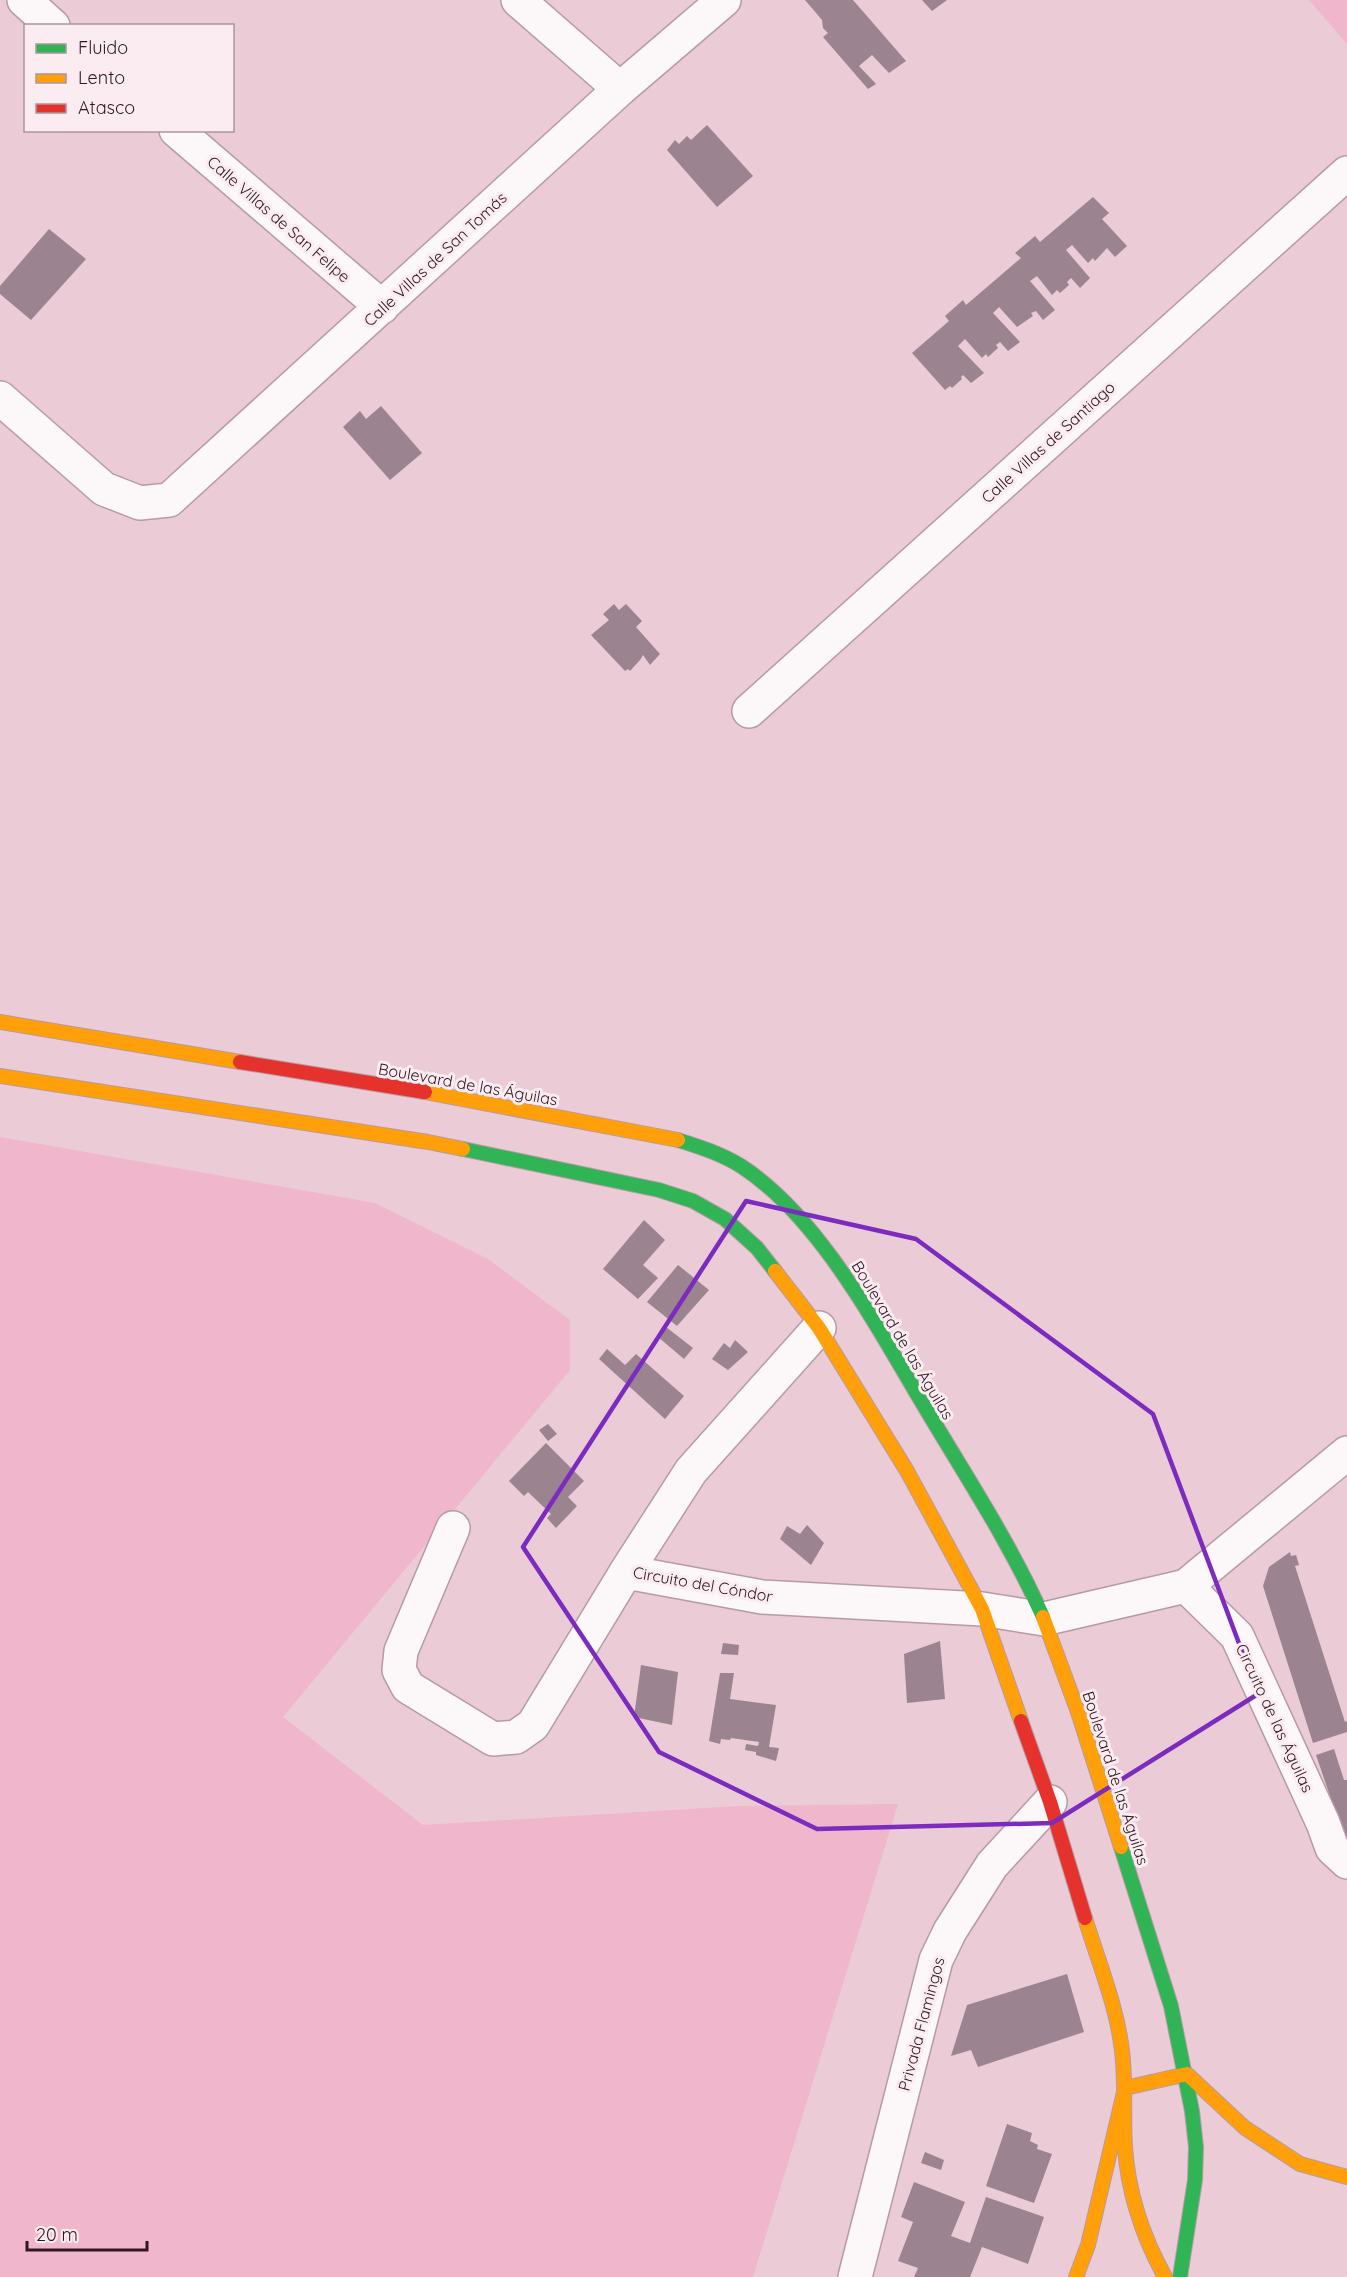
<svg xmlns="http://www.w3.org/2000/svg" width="1347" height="2277" font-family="Quicksand,sans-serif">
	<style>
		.green { fill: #f0b6cb }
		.building { fill: #9b8490 }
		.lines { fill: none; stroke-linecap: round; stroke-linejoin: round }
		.street-casing { stroke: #b69ba5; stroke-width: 36 }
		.fast-casing { stroke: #b69ba5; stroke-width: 16 }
		.slow-casing { stroke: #b69ba5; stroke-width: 16 }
		.jam-casing { stroke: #b69ba5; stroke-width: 16 }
		.street { stroke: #fcf7f9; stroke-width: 33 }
		.fast { stroke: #30b455; stroke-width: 14 }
		.slow { stroke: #ff9f0a; stroke-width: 14 }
		.jam { stroke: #e5322d; stroke-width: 14 }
		.marked { fill: none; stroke: #7b2cbf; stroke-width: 4.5; stroke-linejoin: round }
		.labels { text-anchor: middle; stroke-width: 6; stroke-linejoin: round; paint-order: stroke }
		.street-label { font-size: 16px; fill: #301721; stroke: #fbecf1 }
	</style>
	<rect width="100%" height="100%" fill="#eacbd6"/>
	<path class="green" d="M1309,0H1347V44Z
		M0,1137L375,1203L488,1259L570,1320V1370L283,1717L423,1825L739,1806L898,1804L753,2277H0Z"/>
	<path class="building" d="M805,0H853L906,61L889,73L872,55L859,66L876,84L868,89L823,37L828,33L823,28L822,20Z
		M922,0H947L932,11Z
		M707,125L753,176L717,207L667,150L675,140L679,144L687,136L691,140Z
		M1093,197L1109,213L1102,219L1127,246L1115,257L1107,248L1095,261L1093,258L1088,263L1072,245L1066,250L1090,278L1080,288L1071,278L1067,282L1069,285L1060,293L1057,290L1052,295L1037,276L1030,281L1055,310L1043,320L1036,311L1031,313L1033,316L1017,327L999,307L993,313L1020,342L1008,351L1000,342L996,345L998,348L988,357L986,354L982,358L965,339L958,346L984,373L971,383L963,375L961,377L962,379L952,388L950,386L945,390L912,353L949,321L945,316L963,300L966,305L1021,258L1015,253L1035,236L1040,242Z
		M49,229L86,259L31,320L0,294V286Z
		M381,406L422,453L390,480L343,427L360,411L366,419Z
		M614,604L619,610L626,604L642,621L636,627L660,654L650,665L643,655L640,660L630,671L628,669L625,671L591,635L609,620L603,614Z
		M644,1220L665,1240L643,1265L658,1278L638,1299L603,1269Z
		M678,1265L709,1290L677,1326L647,1302Z
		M666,1327L693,1348L684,1359L658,1337Z
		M735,1340L748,1352L728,1370L712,1359L724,1343L730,1348Z
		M607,1349L625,1365L636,1354L684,1396L665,1419L599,1359Z
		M548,1424L557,1434L548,1441L539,1430Z
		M546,1443L584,1481L568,1497L577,1506L556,1528L547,1518L551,1514L528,1492L524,1496L509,1481Z
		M807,1525L824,1543L811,1565L780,1539L787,1526L800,1534Z
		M1290,1552L1291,1556L1296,1555L1299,1565L1295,1566L1345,1722L1347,1721V1732L1313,1743L1263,1586L1269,1567Z
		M940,1641L945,1699L907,1703L904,1654Z
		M723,1643L739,1645L738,1655L721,1654Z
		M641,1665L678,1672L672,1725L634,1717Z
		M720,1673H734L730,1699L776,1705L769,1747L779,1748L776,1761L756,1755V1752L745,1750L746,1744L758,1746L759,1742L731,1738L730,1740L721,1739L720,1744L709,1741Z
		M1334,1749L1344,1780H1347V1846L1316,1755Z
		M1067,1974L1084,2032L978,2067L971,2050L951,2056L967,2005Z
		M1007,2124L1032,2133L1030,2141L1038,2145L1037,2149L1052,2154L1034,2203L986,2186Z
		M925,2152L944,2160L941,2170L921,2163Z
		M914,2182L965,2202L951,2236L970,2243L986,2197L1044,2217L1028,2264L982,2247L970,2277H914L918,2268L898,2261L913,2222L901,2217Z"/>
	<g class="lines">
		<defs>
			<path id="street" d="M24,0L53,26
				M518,0L620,89
				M176,130L382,307
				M0,398L104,489L140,503L169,500L620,89L724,0
				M749,711L1347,173
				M453,1528L401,1651L399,1670L408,1687L493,1739L516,1737L533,1725L626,1572L691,1471L819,1328
				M626,1572L762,1597L982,1609L1044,1619L1186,1586L1347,1453
				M1186,1586L1237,1636L1323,1823L1332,1848L1347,1862
				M855,2277L936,1960L950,1931L992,1865L1050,1802"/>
			<path id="fast" d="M678,1140C700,1147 722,1154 741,1166C823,1219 882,1337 932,1419C971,1484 1012,1547 1043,1617
				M463,1149L659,1190L693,1201L725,1219L757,1248L775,1271
				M1121,1847L1171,2006L1192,2111L1196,2147L1195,2180L1180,2277"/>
			<path id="slow" d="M0,1022L240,1062
				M0,1076L428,1142L463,1149
				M425,1092L678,1140
				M775,1271L819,1328L907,1471L982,1609L1021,1721
				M1043,1617L1078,1712L1121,1847
				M1085,1918C1098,1961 1117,2006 1122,2051C1126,2083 1123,2115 1125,2147C1128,2192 1143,2237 1165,2277
				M1076,2277L1088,2245L1125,2088L1187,2074L1245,2128L1300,2164L1347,2177"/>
			<path id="jam" d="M240,1062L425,1092
				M1021,1721L1050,1802L1085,1918"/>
		</defs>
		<use href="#street" class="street-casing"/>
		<use href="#fast" class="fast-casing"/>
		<use href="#slow" class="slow-casing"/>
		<use href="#jam" class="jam-casing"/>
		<use href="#street" class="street"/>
		<use href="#fast" class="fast"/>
		<use href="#slow" class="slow"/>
		<use href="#jam" class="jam"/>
	</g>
	<path class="marked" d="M746,1201L916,1239L1153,1414L1258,1694L1052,1823L817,1829L659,1752L523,1547Z"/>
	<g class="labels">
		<g class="street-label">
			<text transform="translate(279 219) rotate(41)" y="6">Calle Villas de San Felipe</text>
			<text transform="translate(435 259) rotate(-43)" y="6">Calle Villas de San Tomás</text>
			<text transform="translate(1048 442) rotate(-42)" y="6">Calle Villas de Santiago</text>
			<text transform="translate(468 1084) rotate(10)" y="6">Boulevard de las Águilas</text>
			<text transform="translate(903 1340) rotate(59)" y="6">Boulevard de las Águilas</text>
			<text transform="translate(703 1584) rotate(10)" y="6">Circuito del Cóndor</text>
			<text transform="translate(1275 1718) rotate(65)" y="6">Circuito de las Águilas</text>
			<text transform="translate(1116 1778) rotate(72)" y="6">Boulevard de las Águilas</text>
			<text transform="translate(921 2024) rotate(-75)" y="6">Privada Flamingos</text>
		</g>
	</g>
	<rect x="24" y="24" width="210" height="108" fill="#fbecf1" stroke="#aa979e" stroke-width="1.5"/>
	<rect x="36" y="44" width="30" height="9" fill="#30b455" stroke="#aa979e" stroke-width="1.5"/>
	<text x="78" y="54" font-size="18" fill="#301721">Fluido</text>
	<rect x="36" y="74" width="30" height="9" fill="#ff9f0a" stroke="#aa979e" stroke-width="1.5"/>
	<text x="78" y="84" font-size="18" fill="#301721">Lento</text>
	<rect x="36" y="104" width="30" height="9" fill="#e5322d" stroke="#aa979e" stroke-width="1.5"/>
	<text x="78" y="114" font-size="18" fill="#301721">Atasco</text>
	<path d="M27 2241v9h120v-9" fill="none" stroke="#301721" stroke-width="3"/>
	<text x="36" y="2241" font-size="18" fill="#301721" stroke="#fbecf1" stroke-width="4.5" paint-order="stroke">20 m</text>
</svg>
